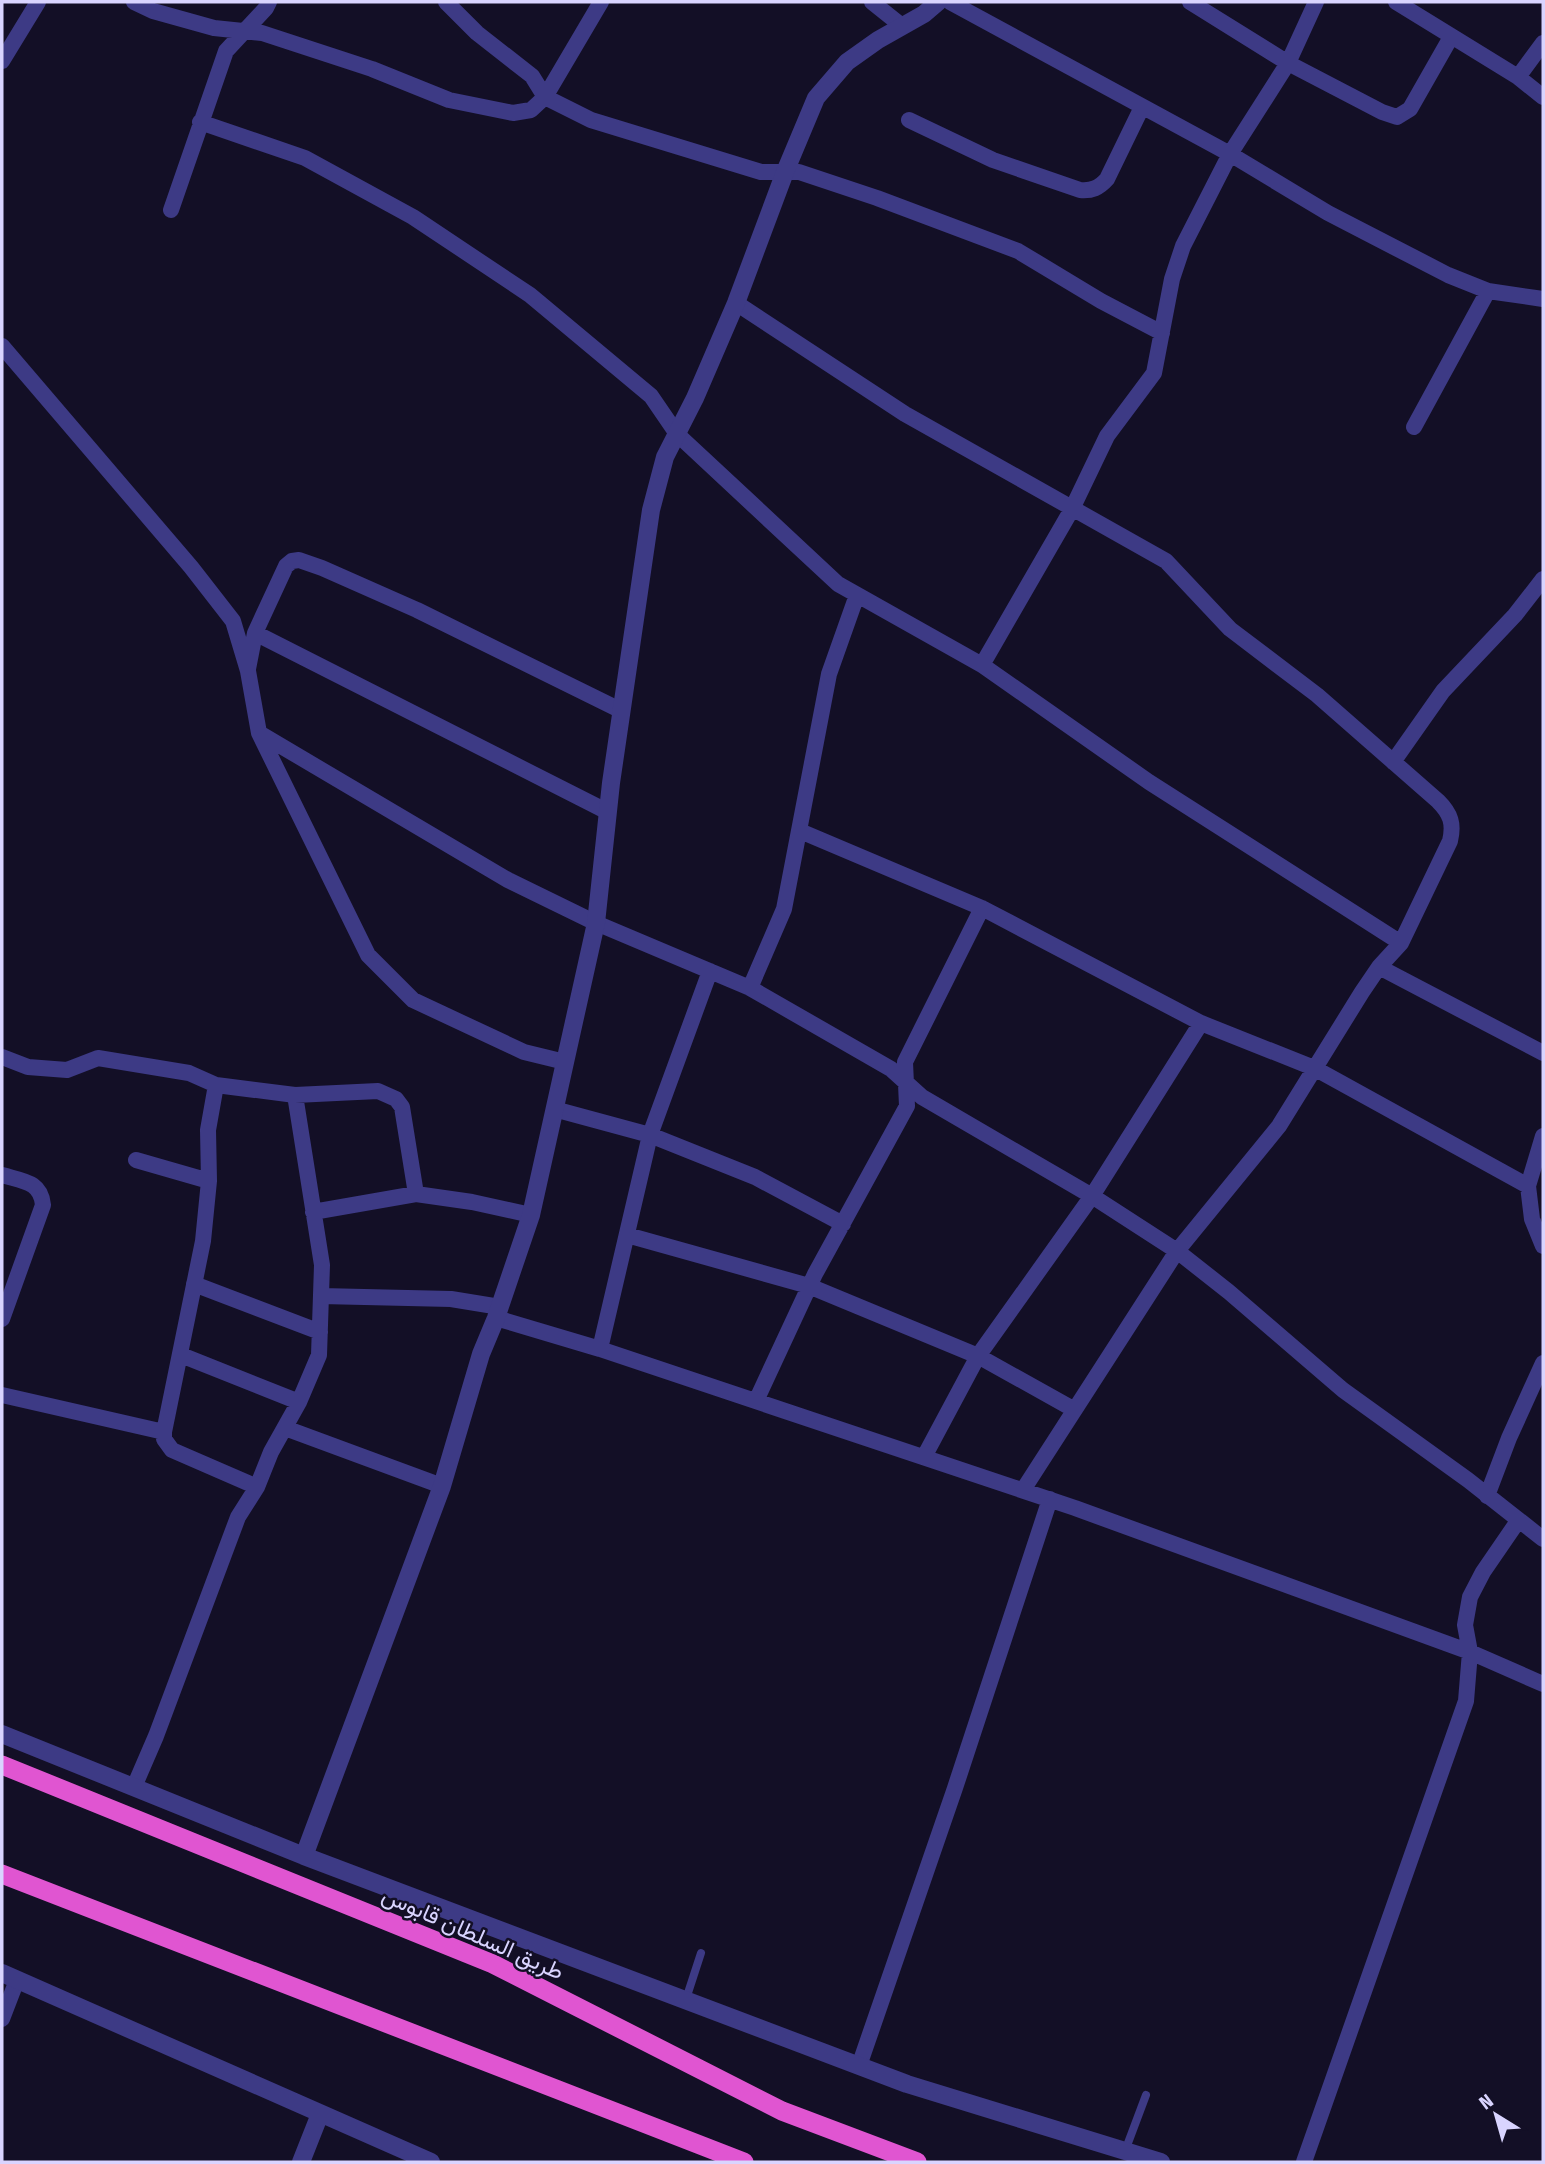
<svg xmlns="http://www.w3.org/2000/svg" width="1545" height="2164" font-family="'Fira Sans Condensed',Vazirmatn,sans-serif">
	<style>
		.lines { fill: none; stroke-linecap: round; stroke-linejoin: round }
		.service { stroke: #3d3a85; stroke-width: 8 }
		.minor { stroke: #3d3a85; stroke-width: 16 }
		.tertiary { stroke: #3d3a85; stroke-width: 18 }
		.trunk { stroke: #e055d1; stroke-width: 19 }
		.labels { text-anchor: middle; stroke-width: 5; stroke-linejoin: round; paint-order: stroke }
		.street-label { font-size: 23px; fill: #d9d4ff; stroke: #130f26 }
	</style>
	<rect width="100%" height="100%" fill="#130f26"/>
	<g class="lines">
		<path class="service" d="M686,1999L701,1953
			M1125,2151L1146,2095"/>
		<path class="minor" d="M134,2L153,11L214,28L262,33L372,69L449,100L513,113L531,110L545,97L601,2
			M446,2L477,33L532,76L545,97L591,120L761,172H799L877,198L1018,251L1101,301L1162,333
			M872,2L902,26
			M950,2L1230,154L1328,213L1448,275L1488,291L1543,299
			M1190,2L1288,63L1382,112L1397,117L1410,109L1451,37
			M1396,2L1518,77L1543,97
			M2,61L38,2
			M1518,77L1543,43
			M909,120L993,160L1080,190C1092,191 1099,188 1107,179L1142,107
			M200,122L305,158L413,217L530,295L651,396L677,434L838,584L982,665L1149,782L1401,943
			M171,210L226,51L266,8L269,2
			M736,303L905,414L1166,561L1230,629L1317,695L1438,801C1451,814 1454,824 1450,841L1401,943L1379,967L1362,992L1279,1126L1177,1251L1023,1490
			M2,346L191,567L233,621L248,671L259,733L368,955L413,1000L524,1052L565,1062
			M1414,427L1488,291
			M255,633L608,812
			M982,665L1072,509L1107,436L1154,373L1172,279L1183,246L1230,154L1288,63L1316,2
			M248,669L255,633L286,566L292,561L299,560L322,568L417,610L622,711
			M259,733L508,880L596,923L750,988L891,1069L922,1097L1092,1196L1177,1251L1229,1292L1343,1390L1468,1480L1543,1539
			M1393,762L1443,691L1515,615L1543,579
			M800,831L982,908L1201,1023L1314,1068L1528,1186
			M1379,967L1543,1053
			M750,988L784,909L829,674L857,595
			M2,1057L28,1067L67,1070L98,1058L189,1073L216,1085L295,1095L378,1091L396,1099L402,1107L416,1194
			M216,1085L208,1130L209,1181L203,1241L164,1432V1439L172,1450L257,1487
			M554,1109L650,1135L755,1177L843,1224
			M1543,1136L1528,1186L1532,1219L1543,1246
			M136,1160L209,1181
			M2,1175C22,1181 41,1181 43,1205L2,1319
			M313,1212L416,1194L472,1202L531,1215
			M627,1235L809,1286L978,1356L1073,1409
			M194,1284L320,1332
			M321,1296L451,1299L500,1307
			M496,1318L600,1349L1075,1508L1470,1652L1543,1684
			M600,1349L650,1135L710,971
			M181,1355L299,1402
			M2,1395L164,1432
			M756,1401L815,1274L907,1106L905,1062L982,908
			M285,1428L442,1486
			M924,1457L978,1356L1092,1196L1201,1023
			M1487,1496L1509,1438L1543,1363
			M134,1787L156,1736L238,1517L257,1487L271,1452L299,1402L319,1355L322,1265L295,1095
			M2,2019L17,1980
			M859,2066L955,1788L1050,1499
			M1304,2162L1466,1701L1470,1652L1465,1625L1470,1597L1483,1572L1518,1521"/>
		<path class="tertiary" d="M2,1734L304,1856L907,2084L1161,2162
			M304,1856L442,1486L481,1354L496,1318L531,1215L596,923L611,783L651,510L665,457L695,398L736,303L785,172L816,98L847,62L878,40L924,14L938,2
			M2,1973L431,2162
			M301,2162L320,2114"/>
		<path class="trunk" d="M2,1765L493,1964L782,2111L917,2162
			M2,1874L744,2162"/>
	</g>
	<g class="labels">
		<g class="street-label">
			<text transform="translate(473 1933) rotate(24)" y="8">طريق السلطان قابوس</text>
		</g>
	</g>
	<rect width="1545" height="2164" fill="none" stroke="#d9d4ff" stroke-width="7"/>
	<g transform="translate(1496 2115) rotate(323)" stroke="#130f26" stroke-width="5" paint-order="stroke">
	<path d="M0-5L12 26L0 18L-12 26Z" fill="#d9d4ff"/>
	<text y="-10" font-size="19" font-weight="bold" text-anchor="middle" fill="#d9d4ff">N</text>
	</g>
</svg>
